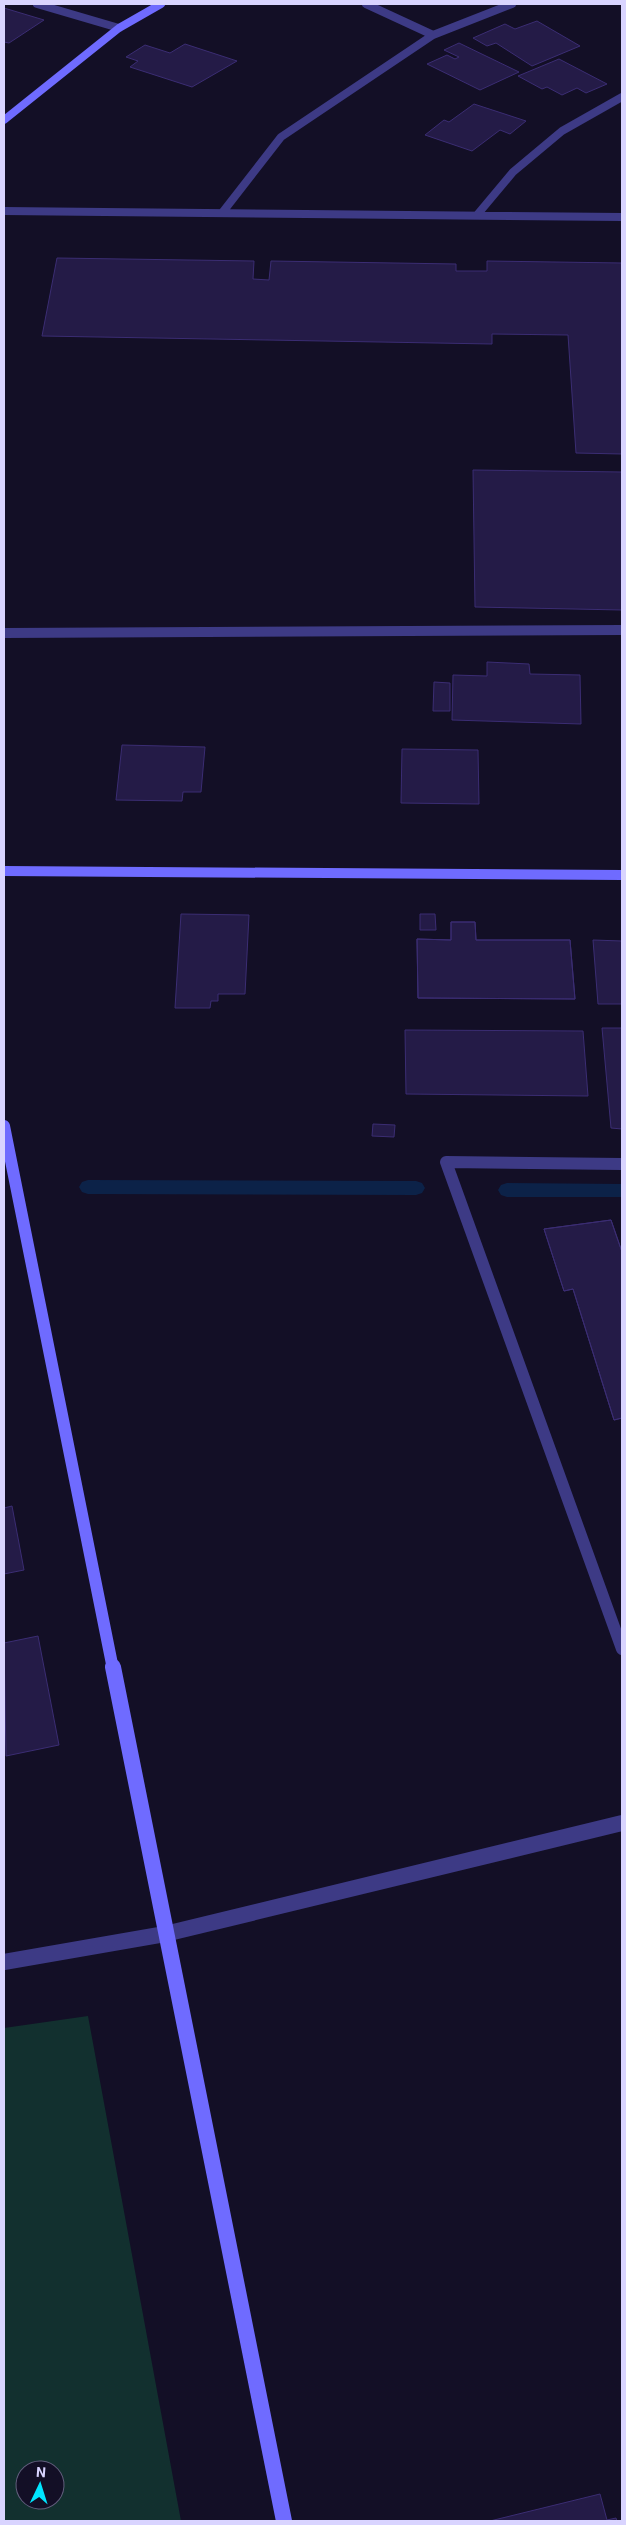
<svg xmlns="http://www.w3.org/2000/svg" width="626" height="2525" font-family="Roboto,sans-serif">
	<style>
		.green { fill: #12302f; fill-rule: evenodd }
		.lines { fill: none; stroke-linecap: round; stroke-linejoin: round }
		.stream { fill: #0c2248; fill-rule: evenodd }
		.building { fill: #241b47; stroke: #3b2d73 }
		.street-far3 { stroke: #3d3a85; stroke-width: 8 }
		.street-far2 { stroke: #3d3a85; stroke-width: 10 }
		.street-far1 { stroke: #3d3a85; stroke-width: 12 }
		.street { stroke: #3d3a85; stroke-width: 16 }
		.secondary-far3 { stroke: #6f6bff; stroke-width: 8 }
		.secondary-far2 { stroke: #6f6bff; stroke-width: 10 }
		.secondary-far1 { stroke: #6f6bff; stroke-width: 12 }
		.secondary { stroke: #6f6bff; stroke-width: 16 }
	</style>
	<rect width="100%" height="100%" fill="#130f26"/>
	<path class="green" d="M88,2016L181,2521H4V2028ZM25,2470H55V2500H25Z"/>
	<g class="lines">
		<path class="stream" d="M88,1180L416,1181L422,1183L425,1188L422,1193L416,1195L88,1194L82,1192L79,1187L82,1182Z
			M507,1183L622,1184V1197H507L501,1195L498,1190L501,1185Z"/>
	</g>
	<path class="building" d="M4,8L44,20L9,43L4,42Z
		M537,21L580,46L532,66L496,43L487,46L473,38L505,24L515,29Z
		M459,43L519,72L480,90L427,64L447,55L455,59L459,57L444,50Z
		M185,44L237,61L192,87L130,67L138,61L126,57L145,45L170,53Z
		M559,59L607,84L586,93L577,88L562,95L547,87L542,89L518,76Z
		M474,104L526,121L510,134L500,130L472,151L425,135L444,120L449,122Z
		M57,258L254,261L253,279L269,280L271,261L456,264V271H487V261L622,263V454L576,453L568,335L492,334V344L42,336Z
		M473,470L622,472V610L475,607Z
		M487,662L529,664L530,674L580,675L581,724L452,720L453,675L487,676Z
		M434,682L450,683V711H433Z
		M122,745L205,747L201,792H183L182,801L116,800Z
		M402,749L478,750L479,804L401,803Z
		M181,914L249,915L245,994H218V1001H211L210,1008H175Z
		M420,914H435L436,930H420Z
		M451,922H475L476,940H570L575,999L418,998L417,939L451,940Z
		M451,922H475L476,940H570L575,999L418,998L417,939L451,940Z
		M593,940L622,941V1004H598Z
		M602,1028H622V1129L611,1128Z
		M405,1030L583,1031L588,1096L406,1094Z
		M373,1124L395,1125L394,1137L372,1136Z
		M611,1220L622,1252V1418L614,1420L573,1289L564,1291L544,1229Z
		M611,1220L622,1252V1418L614,1420L573,1289L564,1291L544,1229Z
		M12,1506L24,1570L4,1574V1508Z
		M38,1636L59,1745L6,1756L4,1643Z
		M600,2494L607,2520L616,2518L617,2521H490Z"/>
	<g class="lines">
		<path class="street-far3" d="M37,4L119,28
			M366,4L433,35
			M4,211L622,217
			M222,213L281,137L433,35L512,4
			M477,215L513,172L562,131L622,97"/>
		<path class="street-far2" d="M4,633L622,630"/>
		<path class="street-far1" d="M622,1164L446,1162L622,1649"/>
		<path class="street" d="M4,1962L165,1934L622,1823"/>
		<path class="secondary-far3" d="M4,120L119,28L161,4"/>
		<path class="secondary-far2" d="M4,871L622,875"/>
		<path class="secondary-far1" d="M4,1126L113,1669"/>
		<path class="secondary" d="M113,1667L284,2521"/>
	</g>
	<rect width="626" height="2525" fill="none" stroke="#d9d4ff" stroke-width="10"/>
	<g transform="translate(40 2485) rotate(4)"><circle r="24" fill="#130f26" stroke="#625e7d"/>
	<path d="M0-4L9 19L0 12L-9 19Z" fill="#00e5ff"/>
	<text y="-8" font-size="14" font-weight="bold" text-anchor="middle" fill="#d9d4ff">N</text>
	</g>
</svg>
